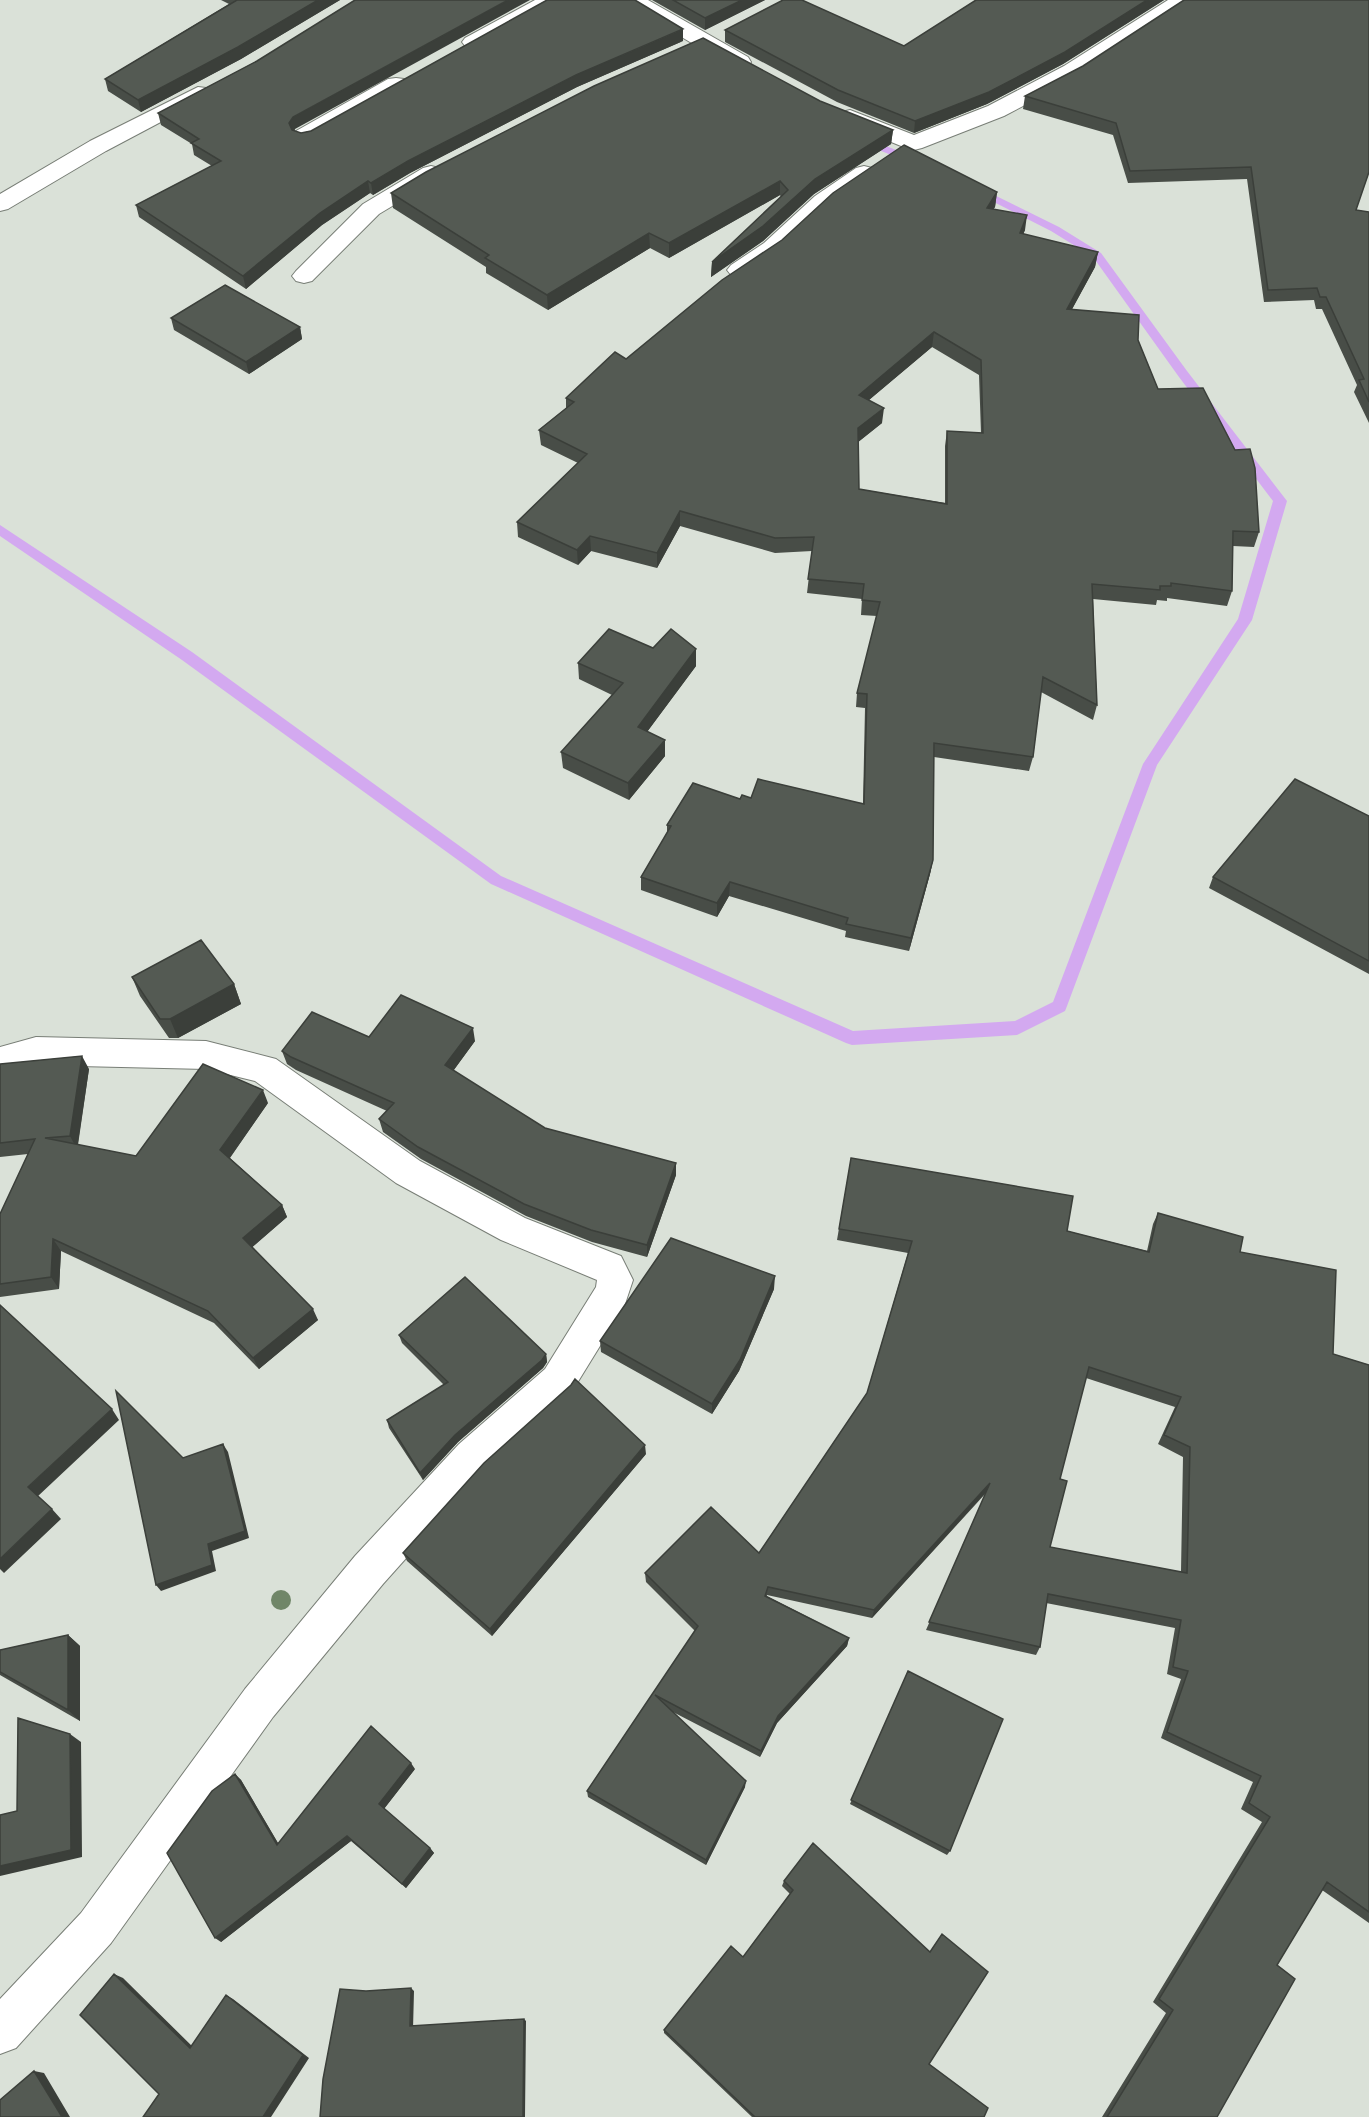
<svg xmlns="http://www.w3.org/2000/svg" width="1369" height="2117" font-family="'Roboto Condensed',sans-serif">
	<style>
		.lines { fill: none; stroke-linecap: round; stroke-linejoin: round }
		.stream { fill: #d3a9f0; fill-rule: evenodd }
		.street-casing { stroke: #787e76; stroke-width: 2 }
		.street { fill: #fff; fill-rule: evenodd }
		.tree { fill: #708668 }
		.wall { fill: #484d47; fill-rule: evenodd }
		.shaded-wall { fill: #3b3f3a }
		.building { fill: #545a53; stroke: #3b3f3a; stroke-width: 1.5; fill-rule: evenodd }
	</style>
	<rect width="100%" height="100%" fill="#dae1d8"/>
	<g class="lines">
		<path class="stream" d="M865,138L917,158L919,160L913,163L909,162L861,143L859,141Z
			M978,187L1059,227L1101,253L1187,371L1287,501L1252,620L1157,765L1067,1006L1065,1011L1017,1035L852,1045L846,1043L491,884L182,660L0,536V525L192,652L501,876L853,1031L1015,1021L1053,1002L1143,764L1238,619L1273,501L1179,377L1093,257L1051,231L974,192V188Z"/>
		<defs>
			<path id="street" d="M535,0H560L557,4L479,46L472,48L465,46L462,42L465,38Z
				M623,0H648L748,57L751,62L748,67L740,68L732,67L626,4Z
				M1168,0H1192L1189,4L1080,76L1004,116L922,148L914,150L906,148L842,122L839,117L842,112L850,110L914,135L988,106L1064,66Z
				M396,78L404,79L407,84L404,89L312,141L304,143L296,141L293,136L296,131L388,79Z
				M198,87L206,88L209,93L206,98L106,151L8,209L0,211V194L90,141Z
				M431,166L439,168L442,173L439,178L379,214L312,281L304,283L296,281L292,276L296,271L363,204L423,168Z
				M864,166L872,168L875,173L872,178C858,187 843,196 830,207C808,225 761,283 731,275L727,270L731,265L764,243L815,196L856,168Z
				M36,1037L206,1041L276,1059L420,1161L525,1218L621,1256L633,1280L624,1307L571,1393L485,1470L383,1584L273,1717L111,1943L16,2048L0,2054V1999L81,1913L245,1689L355,1556L459,1444L545,1369L596,1287L597,1280L501,1240L396,1183L255,1081L206,1069L36,1065L0,1075V1047Z"/>
		</defs>
		<use href="#street" class="street-casing"/>
		<use href="#street" class="street"/>
	</g>
	<circle class="tree" cx="281" cy="1600" r="10"/>
	<path class="wall" d="M221,0H340L241,59L141,112L108,91L105,79L229,4Z
		M652,0H765L705,30Z
		M976,0H1164L1063,64L987,104L914,133L837,102L725,42V30L904,46Z
		M683,41L577,87L410,173L373,195L370,193L322,225L246,289L139,217L136,205L212,166L194,155L192,144L161,125L158,113L257,61L295,129L294,131L301,133Z
		M1083,66L1356,210L1369,212V423L1354,392L1357,385L1322,309H1316L1314,300L1264,302L1247,179L1128,183L1113,135L1023,109L1025,96Z
		M893,130L891,144L814,194L763,241L711,277L712,262L781,197L780,195L669,258L650,248L548,310L486,273V267L393,208L391,193Z
		M997,192L995,207L993,209L1025,230L1023,234L1098,252L1095,267L1072,309L1138,340L1158,389L1259,532L1254,547L1233,546L1232,591L1227,606L1167,598V601L1157,600L1156,605L1093,599L1097,705L1093,720L1041,692L1033,757L1029,771L934,757L933,860L930,874L909,951L845,937L846,931L729,896L717,917L641,890V877L667,833V825L740,799L751,798L863,803L865,708L856,707L857,693L877,616L861,615L862,599L807,593L812,551L775,553L680,526L657,568L591,551L578,565L518,537L517,522L578,463L541,445L539,430L566,408V398L626,359ZM932,347L979,375L981,433L947,431L945,446V503L859,489L858,442L882,423L869,400Z
		M171,318L300,327L302,339L249,374L174,330Z
		M696,649V666L647,732L665,756L629,800L563,768L561,752L612,695L579,679L578,663Z
		M1369,816V974L1209,888L1213,877Z
		M132,977L234,984L241,1004L178,1038H169L140,996Z
		M369,1037L475,1041L453,1071L545,1128L676,1175L647,1257L592,1242L526,1216L421,1159L383,1132L379,1119L387,1111L296,1070L287,1064L282,1051Z
		M0,1064L89,1069L78,1145L136,1156L268,1103L230,1158L282,1205L287,1217L252,1247L318,1320L259,1369L214,1323L61,1251L59,1289L0,1297V1214L28,1154L0,1157Z
		M851,1158L1067,1231L1147,1251L1153,1224L1158,1213L1240,1252L1333,1354L1369,1365V1923L1322,1890L1277,1965L1217,2117H1102L1166,2013L1153,2002L1262,1822L1241,1809L1253,1782L1161,1738L1181,1679L1167,1674L1175,1628L1046,1603L1040,1647L1036,1655L926,1630L986,1493L872,1618L767,1595V1596L849,1638L847,1646L777,1723L760,1757L671,1711L745,1787L706,1865L588,1797L587,1791L695,1631L646,1582L645,1573L759,1553L867,1393L908,1253L837,1240ZM1086,1378L1175,1407L1158,1444L1183,1457L1181,1572L1050,1547L1060,1479Z
		M774,1289L739,1371L712,1414L601,1352L600,1341Z
		M399,1335L546,1354L547,1362L543,1368L458,1442L423,1480L389,1428L387,1420L444,1385L402,1343Z
		M646,1454L492,1636L407,1561L403,1553Z
		M68,1635L80,1646V1721L0,1675V1650Z
		M908,1671L950,1851L947,1855L850,1804Z
		M415,1769L384,1809L430,1848L434,1853L406,1888L351,1841L221,1942L235,1774L241,1780L278,1843Z
		M784,1881L930,1952L942,1934L929,2064L984,2117H752L664,2033V2030L743,1957L790,1894L782,1886Z"/>
	<path class="shaded-wall" d="M318,0H340L241,59L141,112L138,100Z
		M508,0H530L295,129L291,135L289,123L293,117Z
		M742,0H765L705,30V18Z
		M1147,0H1164L1063,64L987,104L914,133L915,121Z
		M683,29V41L577,87L410,173L373,195L371,183L408,161L576,75Z
		M893,130L891,144L814,194L763,241L711,277L712,262L815,179Z
		M368,181L370,193L322,225L246,289L243,276L320,213Z
		M780,181V195L669,258V243Z
		M997,192L995,207L984,223L987,208Z
		M1027,215L1025,230L1017,248L1020,233Z
		M649,233L650,248L548,310L547,295Z
		M1098,252L1095,267L1064,324L1067,309Z
		M300,327L302,339L249,374L246,362Z
		M934,332L932,347L857,410L859,395Z
		M884,408L882,423L857,443L858,428Z
		M680,511V526L657,568V553Z
		M590,536L591,551L578,565L577,550Z
		M696,649V666L638,744V727Z
		M665,740V756L629,800L628,783Z
		M933,860L930,874L909,951L911,938Z
		M730,882L729,896L717,917V903Z
		M234,984L241,1004L178,1038L170,1019Z
		M473,1028L475,1041L448,1078L445,1065Z
		M82,1056L89,1069L77,1149L70,1136Z
		M263,1090L268,1103L226,1163L220,1150Z
		M676,1163V1175L647,1257V1245Z
		M282,1205L287,1217L249,1250L243,1238Z
		M53,1239L61,1251L59,1289L51,1277Z
		M775,1276L774,1289L739,1371L712,1414V1404Z
		M313,1309L318,1320L259,1369L253,1358Z
		M546,1354L547,1362L543,1368L458,1442L423,1480L420,1473L455,1435Z
		M112,1409L119,1420L37,1497L28,1487Z
		M223,1444L228,1452L249,1538L212,1551L216,1571L161,1591L156,1585L208,1544Z
		M645,1445L646,1454L492,1636L490,1629Z
		M990,1483L986,1492L872,1618L874,1610Z
		M52,1509L61,1519L4,1573L0,1569V1559Z
		M68,1635L80,1646V1721L68,1710Z
		M849,1638L847,1646L777,1723L760,1757L761,1751L778,1716Z
		M70,1734L81,1742L82,1857L0,1876V1866Z
		M411,1763L415,1769L383,1810L379,1804Z
		M235,1774L241,1780L282,1850L277,1845Z
		M746,1781L745,1787L706,1865V1860Z
		M347,1836L351,1841L221,1942L215,1938Z
		M430,1848L434,1853L406,1888L402,1884Z
		M114,1974L123,1978L197,2051L190,2048Z
		M411,1988L414,1991L413,2029L410,2026Z
		M226,1995L233,1999L309,2058L271,2117H263Z
		M524,2019L526,2021L525,2117H523Z
		M34,2071L44,2073L70,2117H62Z"/>
	<path class="building" d="M237,0H318L238,47L138,100L105,79Z
		M355,0H508L293,117L289,123L292,130L301,133L311,131L547,0H635L683,29L576,75L408,161L371,183L368,181L320,213L243,276L136,205L221,161L191,143L199,139L158,113L257,61Z
		M673,0H742L705,18Z
		M783,0H802L904,46L976,0H1147L1065,52L989,92L915,121L838,90L725,30Z
		M1184,0H1369V172L1356,210L1369,212V402L1359,380L1364,379L1326,297H1320L1317,288L1268,290L1251,167L1130,171L1116,123L1025,96L1083,66Z
		M703,38L820,101L893,130L815,179L763,226L712,262L788,190L780,181L669,243L649,233L547,295L485,258L489,255L391,193L426,172L594,86Z
		M904,145L997,192L987,208L1027,215L1020,233L1098,252L1067,309L1139,315L1138,340L1158,389L1203,388L1235,450L1250,449L1255,468L1259,532L1233,531L1232,591L1171,583V586H1160V590L1092,584L1097,705L1043,677L1033,757L934,743L933,860L911,938L846,924L848,918L730,882L717,903L641,877L671,826L667,825L693,783L740,799L742,795L751,798L758,779L864,804L867,694L857,693L880,602L862,600L864,584L808,579L814,537L775,538L680,511L657,553L590,536L577,550L517,522L587,454L539,430L574,402L566,398L615,352L626,359L722,280L782,240L833,193ZM934,332L981,360L983,433L947,431V504L859,489L858,428L884,408L859,395Z
		M225,285L300,327L246,362L171,318Z
		M609,629L653,648L671,629L696,649L638,727L665,740L628,783L561,752L623,683L578,663Z
		M1295,779L1369,816V961L1213,877Z
		M201,940L234,984L170,1019H160L132,977Z
		M401,995L473,1028L445,1065L545,1128L676,1163L647,1245L591,1230L524,1204L418,1147L379,1119L394,1103L291,1057L282,1051L312,1012L369,1037Z
		M82,1056L70,1136L45,1138L136,1156L203,1064L263,1090L220,1150L282,1205L243,1238L313,1309L253,1358L208,1311L53,1239L51,1277L0,1284V1214L35,1139L0,1143V1064Z
		M851,1158L1073,1196L1067,1231L1149,1252L1158,1213L1243,1237L1240,1252L1336,1270L1333,1354L1369,1365V1912L1327,1882L1277,1965L1295,1979L1217,2117H1107L1173,2010L1159,1999L1270,1817L1249,1803L1261,1776L1167,1732L1188,1671L1173,1667L1181,1620L1048,1594L1040,1647L929,1622L990,1483L874,1610L768,1587L765,1596L849,1638L778,1716L761,1751L655,1695L746,1781L706,1860L587,1791L698,1626L645,1573L711,1507L759,1553L867,1393L912,1241L839,1229ZM1089,1367L1181,1397L1164,1435L1190,1447L1187,1573L1050,1547L1067,1481L1060,1479Z
		M671,1238L775,1276L740,1360L712,1404L600,1341Z
		M465,1277L546,1354L542,1360L455,1435L420,1473L387,1420L448,1382L399,1335Z
		M0,1305L112,1409L28,1487L52,1509L0,1559Z
		M575,1379L645,1445L490,1629L403,1553L484,1463L571,1385Z
		M116,1391L183,1458L223,1444L245,1531L208,1544L212,1565L156,1585Z
		M68,1635V1710L0,1672V1650Z
		M908,1671L1003,1719L950,1851L851,1800Z
		M18,1718L70,1734L71,1850L0,1866V1815L17,1811Z
		M371,1726L411,1763L379,1804L430,1848L402,1884L347,1836L215,1938L167,1853L212,1791L235,1774L277,1845Z
		M813,1843L930,1952L942,1934L988,1972L929,2064L988,2108L984,2117H755L664,2030L731,1946L743,1957L793,1890L784,1881Z
		M114,1974L190,2048L226,1995L303,2055L263,2117H143L159,2094L80,2015Z
		M411,1988L410,2026L524,2019L523,2117H320L323,2079L340,1989L366,1991Z
		M34,2071L62,2117H0V2100Z"/>
</svg>
